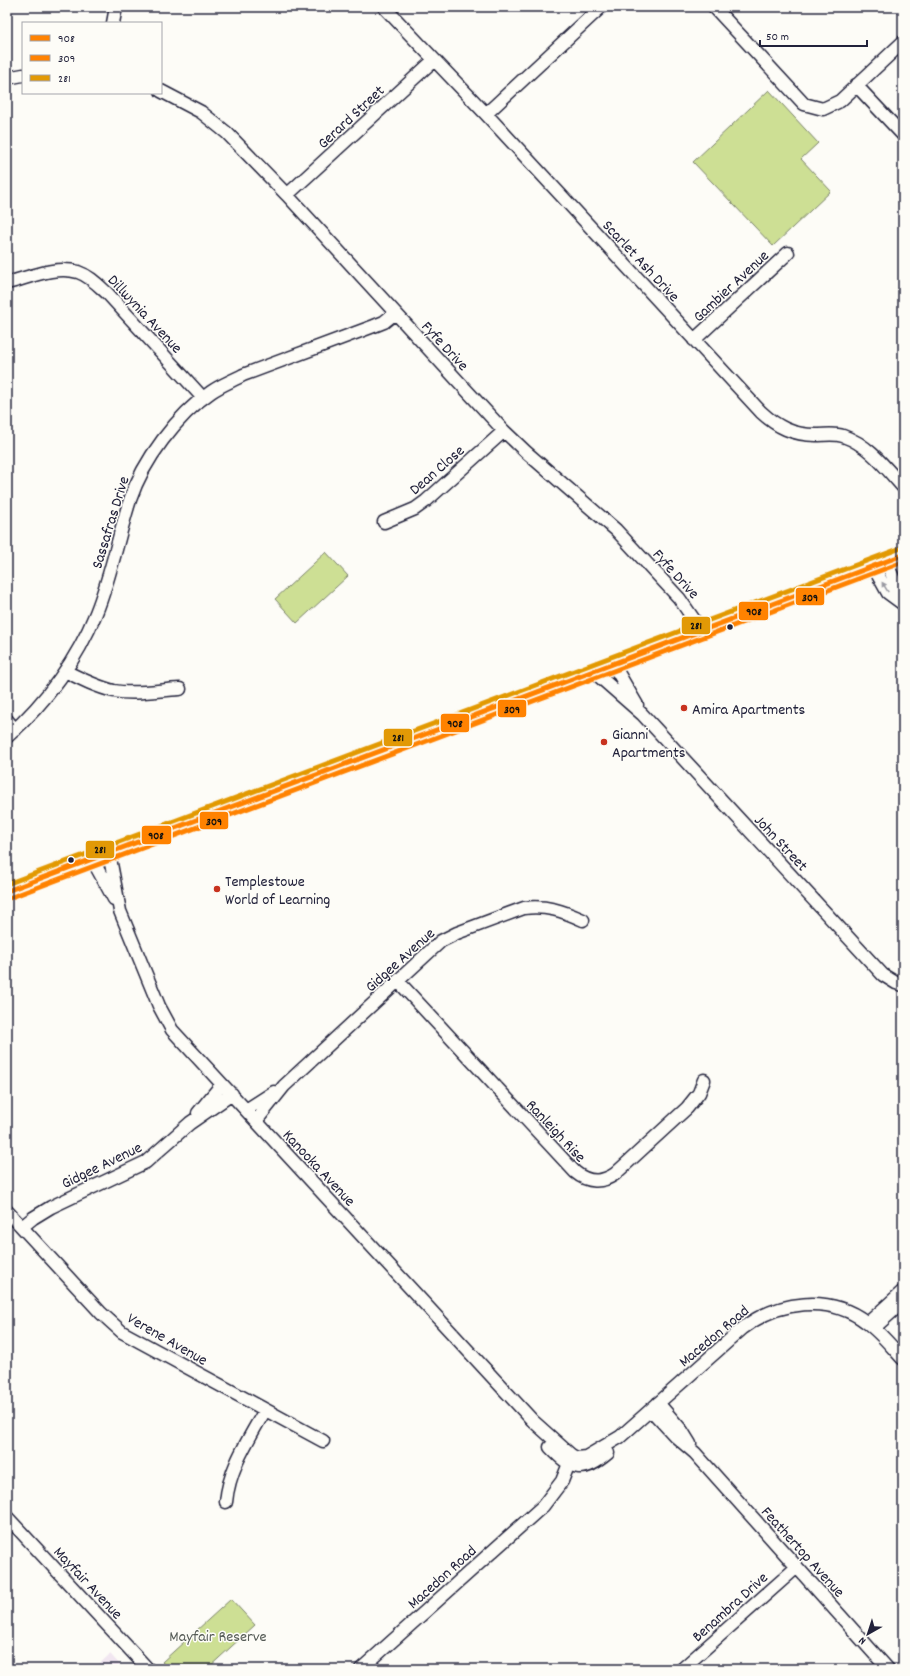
<svg xmlns="http://www.w3.org/2000/svg" width="910" height="1676" font-family="Dekko,sans-serif">
	<style>
		.built { fill: #f1e6f0 }
		.green { fill: #cddf94; stroke: #788068 }
		.lines { fill: none; stroke-linecap: round; stroke-linejoin: round }
		.minor-casing { stroke: #22223b; stroke-width: 15 }
		.secondary-casing { stroke: #22223b; stroke-width: 20 }
		.minor { stroke: #fdfcf7; stroke-width: 12 }
		.secondary { stroke: #fdfcf7; stroke-width: 17 }
		.bus-1-casing { stroke: #fdfcf7; stroke-width: 8 }
		.bus-2-casing { stroke: #fdfcf7; stroke-width: 8 }
		.bus-3-casing { stroke: #fdfcf7; stroke-width: 8 }
		.bus-1 { stroke: #ff8200; stroke-width: 5 }
		.bus-2 { stroke: #ff8200; stroke-width: 5 }
		.bus-3 { stroke: #e29906; stroke-width: 5 }
		.oneway { fill: #9a9aa2 }
		.bus-dot { fill: #22223b; stroke: #fdfcf7; stroke-width: 1.5 }
		.poi-dot { fill: #c8321e; stroke: #fdfcf7; stroke-width: 1.5 }
		.labels { text-anchor: middle; stroke-width: 3; stroke-linejoin: round; paint-order: stroke }
		.street-label { font-size: 16px; fill: #22223b; stroke: #fdfcf7 }
		.poi-label { font-size: 16px; fill: #22223b; stroke: #fdfcf7; text-anchor: start }
		.park-label { font-size: 16px; fill: #555b56; stroke: #fdfcf7 }
		.line-badge { stroke: #fdfcf7; stroke-width: 1.5 }
		.pale-badge-label { font-size: 11px; text-anchor: middle; font-weight: bold; fill: #111 }
	</style>
	<rect width="100%" height="100%" fill="#fdfcf7"/>
	<filter id="ink" filterUnits="userSpaceOnUse"><feTurbulence type="fractalNoise" baseFrequency=".025" numOctaves="2"/><feDisplacementMap in="SourceGraphic" scale="8" xChannelSelector="R" yChannelSelector="G"/><feConvolveMatrix kernelMatrix="1 2 1 2 8 2 1 2 1" color-interpolation-filters="sRGB"/></filter>
	<g filter="url(#ink)">
		<path class="built" d="M110,1654L124,1669H94Z"/>
		<path class="green" d="M769,90L818,143L801,159L831,191L773,246L693,162Z
			M326,552L348,576L297,623L275,599Z
			M231,1599L255,1625L207,1669H169L162,1662Z"/>
		<g class="lines">
			<defs>
				<path id="minor" d="M384,7L486,114L761,412C777,427 793,435 816,435C825,435 834,433 843,436C869,445 885,467 903,487
					M714,7L804,104L823,109L840,101L903,42
					M113,23L116,7
					M7,78L23,75
					M856,85L903,135
					M161,91L201,112L227,133L287,195L504,431L526,452L616,530L679,598L701,630
					M486,114L601,7
					M287,195L434,60
					M7,283C28,278 55,265 78,272C90,276 99,286 108,294L203,398
					M694,340L788,253
					M384,522L415,509L426,501L504,431
					M886,561L903,601
					M873,566L888,593L903,604
					M613,664L637,705
					M65,671C81,679 97,687 114,691C135,695 159,690 180,689
					M593,671L642,714L883,975L896,983L903,985
					M7,720L15,730
					M7,737C45,703 77,660 96,613C111,576 118,537 130,500C143,461 177,415 211,392C221,385 232,381 243,375L374,326L384,322L395,313
					M109,853L120,911L159,1006L172,1030L533,1421L571,1455L576,1458L586,1457L620,1437L743,1328C778,1301 829,1294 866,1322C880,1332 891,1346 903,1359
					M92,859L114,899
					M398,981L575,1172C588,1183 602,1183 615,1174L687,1108L699,1093L704,1080
					M246,1110L274,1092
					M198,1113L222,1084
					M256,1121L284,1086L441,941L457,933L524,908C546,905 563,911 583,920
					M7,1211L101,1313L122,1332L323,1441
					M22,1227L33,1218L51,1207L146,1162L190,1123L232,1094
					M868,1323L903,1291
					M874,1328L903,1302
					M658,1403L682,1431L690,1444
					M651,1410L675,1436L695,1453L888,1669
					M550,1447C572,1470 582,1475 608,1453
					M226,1502C229,1468 249,1439 265,1410
					M7,1517L148,1669
					M361,1669L543,1506L562,1481L568,1466L576,1458
					M682,1669L797,1567"/>
				<path id="secondary" d="M7,891L903,555"/>
			</defs>
			<use href="#minor" class="minor-casing"/>
			<use href="#secondary" class="secondary-casing"/>
			<use href="#minor" class="minor"/>
			<use href="#secondary" class="secondary"/>
			<defs>
				<path id="bus-1" d="M7,891L903,555"/>
				<path id="bus-2" d="M9,898L903,562"/>
				<path id="bus-3" d="M7,884L901,548"/>
			</defs>
			<use href="#bus-1" class="bus-1-casing"/>
			<use href="#bus-2" class="bus-2-casing"/>
			<use href="#bus-3" class="bus-3-casing"/>
			<use href="#bus-1" class="bus-1"/>
			<use href="#bus-2" class="bus-2"/>
			<use href="#bus-3" class="bus-3"/>
		</g>
		<defs><path id="oneway-solid" d="M-6-.8H1V-3.2L6.5 0L1 3.2V.8H-6Z"/></defs>
		<use class="oneway" href="#oneway-solid" transform="translate(885 587) rotate(-122)"/>
	</g>
	<g class="bus-dot">
		<circle cx="730" cy="627" r="3.5"/>
		<circle cx="71" cy="860" r="3.5"/>
	</g>
	<g class="poi-dot">
		<circle cx="684" cy="708" r="4"/>
		<circle cx="604" cy="742" r="4"/>
		<circle cx="217" cy="889" r="4"/>
	</g>
	<g class="labels">
		<g class="street-label">
			<text transform="translate(350 116) rotate(-43)" y="6">Gerard Street</text>
			<text transform="translate(642 260) rotate(47)" y="6">Scarlet Ash Drive</text>
			<text transform="translate(730 285) rotate(-43)" y="6">Gambier Avenue</text>
			<text transform="translate(146 313) rotate(47)" y="6">Dillwynia Avenue</text>
			<text transform="translate(446 345) rotate(47)" y="6">Fyfe Drive</text>
			<text transform="translate(436 469) rotate(-41)" y="6">Dean Close</text>
			<text transform="translate(109 522) rotate(-73)" y="6">Sassafras Drive</text>
			<text transform="translate(677 573) rotate(48)" y="6">Fyfe Drive</text>
			<text transform="translate(782 842) rotate(47)" y="6">John Street</text>
			<text transform="translate(399 959) rotate(-42)" y="6">Gidgee Avenue</text>
			<text transform="translate(557 1130) rotate(47)" y="6">Ranleigh Rise</text>
			<text transform="translate(101 1164) rotate(-26)" y="6">Gidgee Avenue</text>
			<text transform="translate(320 1167) rotate(47)" y="6">Kanooka Avenue</text>
			<text transform="translate(713 1335) rotate(-40)" y="6">Macedon Road</text>
			<text transform="translate(168 1338) rotate(30)" y="6">Verene Avenue</text>
			<text transform="translate(804 1551) rotate(48)" y="6">Feathertop Avenue</text>
			<text transform="translate(441 1576) rotate(-42)" y="6">Macedon Road</text>
			<text transform="translate(89 1582) rotate(47)" y="6">Mayfair Avenue</text>
			<text transform="translate(729 1606) rotate(-42)" y="6">Benambra Drive</text>
		</g>
		<g class="poi-label">
			<text x="692" y="714">Amira Apartments</text>
			<text x="612" y="739">Gianni<tspan x="612" dy="18">Apartments</tspan></text>
			<text x="225" y="886">Templestowe<tspan x="225" dy="18">World of Learning</tspan></text>
		</g>
		<g class="park-label">
			<text x="218" y="1641">Mayfair Reserve</text>
		</g>
	</g>
	<g class="line-badge">
		<rect x="795" y="587" width="30" height="19" rx="4" fill="#ff8200"/>
		<rect x="738" y="601" width="31" height="20" rx="4" fill="#ff8200"/>
		<rect x="681" y="616" width="30" height="19" rx="4" fill="#e29906"/>
		<rect x="497" y="699" width="30" height="19" rx="4" fill="#ff8200"/>
		<rect x="440" y="713" width="30" height="20" rx="4" fill="#ff8200"/>
		<rect x="383" y="728" width="30" height="19" rx="4" fill="#e29906"/>
		<rect x="199" y="811" width="30" height="19" rx="4" fill="#ff8200"/>
		<rect x="141" y="825" width="31" height="20" rx="4" fill="#ff8200"/>
		<rect x="85" y="840" width="30" height="19" rx="4" fill="#e29906"/>
	</g>
	<g class="pale-badge-label">
		<text x="810" y="601">309</text>
		<text x="754" y="615">908</text>
		<text x="696" y="629">281</text>
		<text x="512" y="713">309</text>
		<text x="455" y="727">908</text>
		<text x="398" y="741">281</text>
		<text x="214" y="825">309</text>
		<text x="156" y="839">908</text>
		<text x="100" y="853">281</text>
	</g>
	<rect width="910" height="1676" fill="none" stroke="#fdfcf7" stroke-width="24"/>
	<rect x="12" y="12" width="886" height="1652" fill="none" stroke="#22223b" stroke-width="1.5" filter="url(#ink)"/>
	<rect x="22" y="22" width="140" height="72" fill="#fdfcf7" stroke="#a5a5ac"/>
	<rect x="30" y="35" width="20" height="6" fill="#ff8200" stroke="#a5a5ac"/>
	<text x="58" y="42" font-size="12" fill="#22223b">908</text>
	<rect x="30" y="55" width="20" height="6" fill="#ff8200" stroke="#a5a5ac"/>
	<text x="58" y="62" font-size="12" fill="#22223b">309</text>
	<rect x="30" y="75" width="20" height="6" fill="#e29906" stroke="#a5a5ac"/>
	<text x="58" y="82" font-size="12" fill="#22223b">281</text>
	<g transform="translate(868 1634) rotate(219)" stroke="#fdfcf7" stroke-width="3" paint-order="stroke">
	<path d="M0-3L7 15L0 10L-7 15Z" fill="#22223b"/>
	<text y="-6" font-size="11" font-weight="bold" text-anchor="middle" fill="#22223b">N</text>
	</g>
	<path d="M760 40v6h107v-6" fill="none" stroke="#22223b" stroke-width="2"/>
	<text x="766" y="40" font-size="12" fill="#22223b" stroke="#fdfcf7" stroke-width="3" paint-order="stroke">50 m</text>
</svg>
